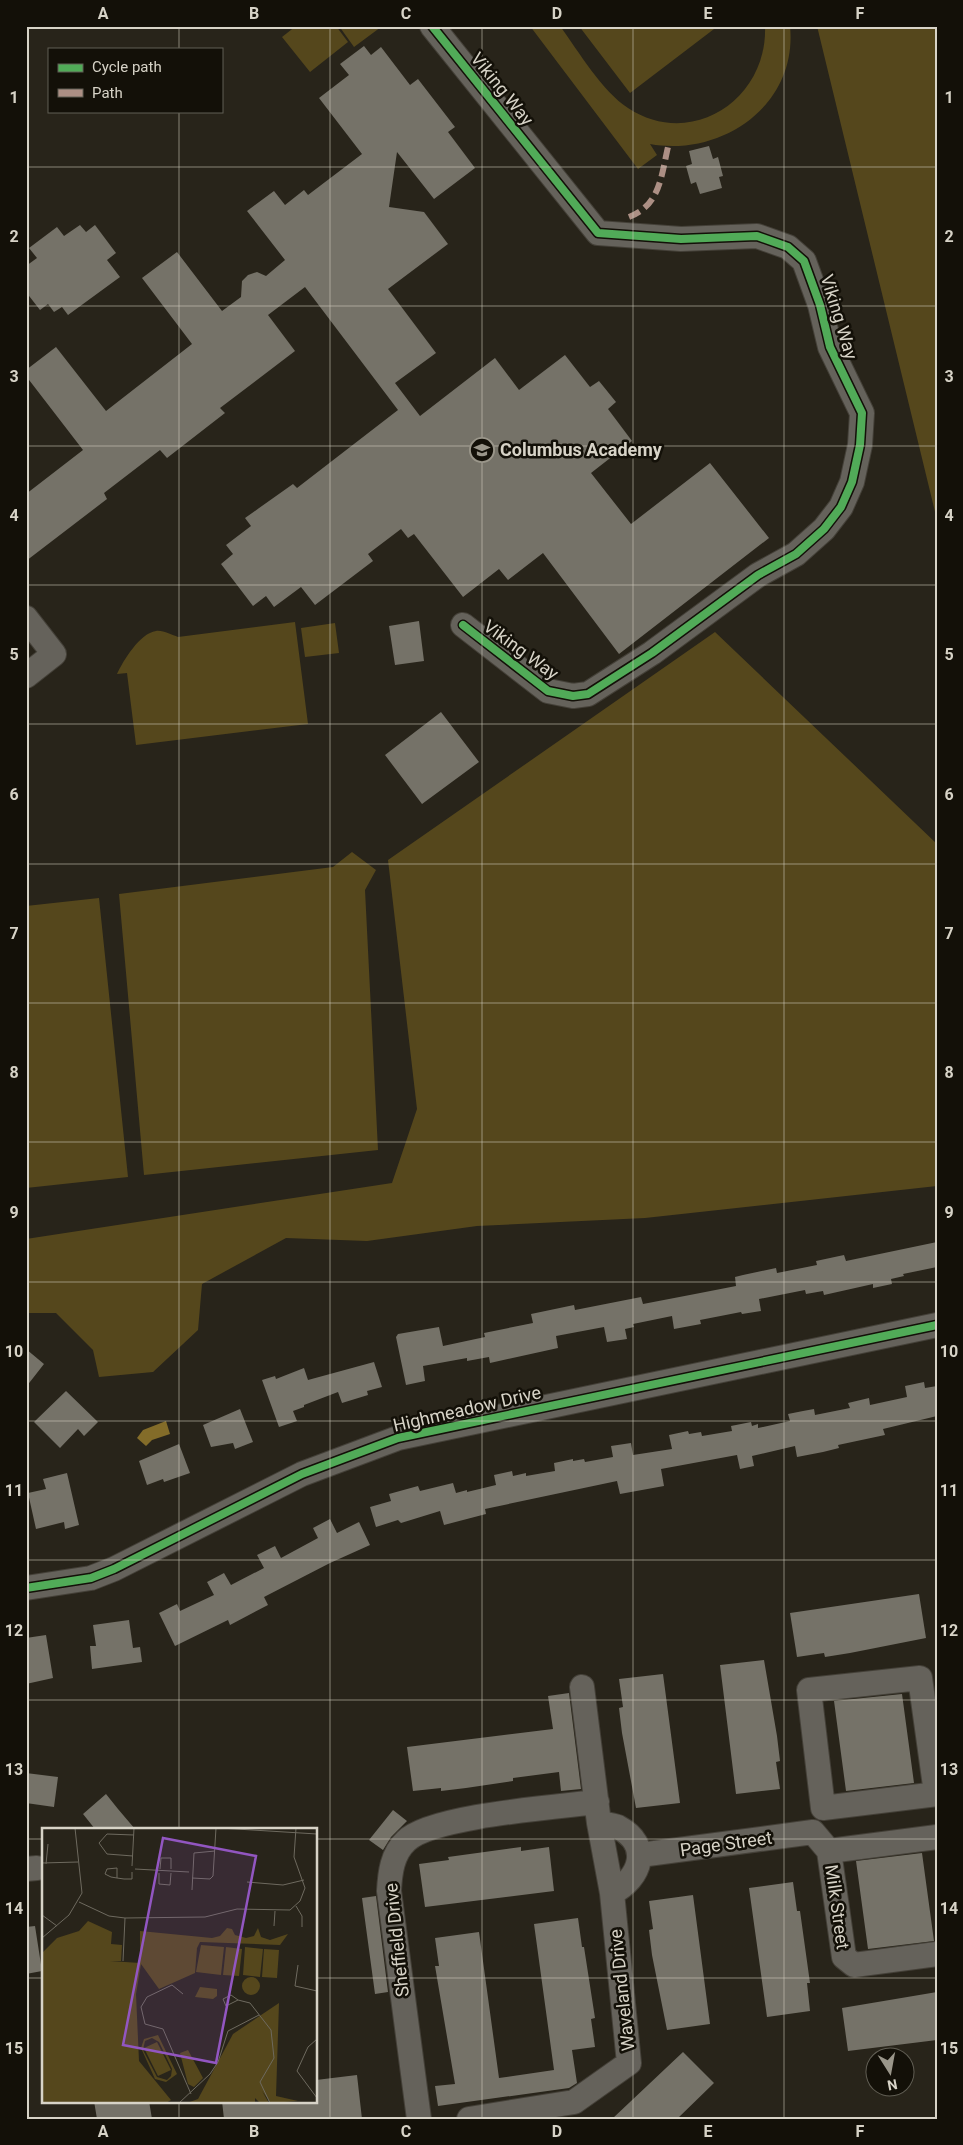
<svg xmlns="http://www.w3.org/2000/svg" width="963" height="2145" font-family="Roboto,sans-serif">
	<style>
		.green { fill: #55471c }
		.water { fill: #836c29 }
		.building { fill: #757268 }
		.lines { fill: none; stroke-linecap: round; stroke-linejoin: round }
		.minor-casing { stroke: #444038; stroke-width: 26 }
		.minor { stroke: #65625b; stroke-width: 24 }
		.quiet { stroke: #ac8f84; stroke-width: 6; stroke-dasharray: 12 6; stroke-linecap: butt }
		.cycleway-casing { stroke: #131008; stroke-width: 11 }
		.cycleway { stroke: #51ab58; stroke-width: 8 }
		.grid { fill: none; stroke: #d7d3c7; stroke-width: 1; stroke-opacity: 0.55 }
		.labels { text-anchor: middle; stroke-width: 5; stroke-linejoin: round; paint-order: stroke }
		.street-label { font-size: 18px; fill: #d7d3c7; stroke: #131008 }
		.poi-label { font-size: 18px; font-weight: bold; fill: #d7d3c7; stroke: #131008; text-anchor: start }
		.inset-road { fill: none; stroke: #6e6a5f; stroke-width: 1 }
		.view { fill: #9256c1; fill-opacity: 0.15; stroke: #9256c1; stroke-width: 2.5 }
		.inset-edge { fill: none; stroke: #d7d3c7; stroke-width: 2.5 }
		.neatline { fill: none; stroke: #d7d3c7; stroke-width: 2 }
		.grid-label { font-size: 16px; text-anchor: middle; font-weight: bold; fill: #d7d3c7 }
	</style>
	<rect width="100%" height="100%" fill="#28241a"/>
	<path class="green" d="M296,26H336L348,42L310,72L282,37Z
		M339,26H380L381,27L354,47Z
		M530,26H560C579,52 602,91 628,108C692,150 768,99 765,26H790C798,105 722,157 650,144L657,155L638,169Z
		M579,26H718L630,93Z
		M817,26H937V520Z
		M295,622L308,724L136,745L127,673L117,674C123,661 140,633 156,631C163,630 172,635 178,637Z
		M335,623L339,653L305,657L301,628Z
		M715,632L937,844V1186L645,1218L477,1226L367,1241L286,1238L202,1284L198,1330L153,1372L99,1377L93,1350L56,1313H26V1239L392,1183L417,1109L388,860Z
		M352,852L376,870L365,890L378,1150L144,1175L119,894L333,867Z
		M99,898L128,1177L26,1188V906Z"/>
	<path class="water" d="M166,1421L170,1434L152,1440L146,1446L137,1438L143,1430Z"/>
	<path class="building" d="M364,46L371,55L381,47L410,85L418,79L455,127L448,132L475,168L434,199L397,152L389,207L424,212L448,244L388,289L436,353L395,383L420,416L495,358L519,390L565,355L590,387L599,381L616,402L608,409L632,441L591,473L631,524L710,463L769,538L619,654L543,553L508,580L499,569L463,597L414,534L408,538L401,529L368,554L373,561L315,605L301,587L274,607L266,596L253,606L221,564L233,554L226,545L251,526L245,518L293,484L297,488L398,410L305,287L268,315L295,351L220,408L225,413L167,458L160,450L104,493L107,499L26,561V494L83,450L26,376V370L56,347L106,411L192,344L142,278L177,252L222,311L241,297L242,281L248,275L257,272L266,276L285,260L247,211L274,191L285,205L304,190L308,195L362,154L319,98L349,75L340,64Z
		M709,146L713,159L718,157L723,176L719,177L722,188L700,194L696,182L691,184L686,166L692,164L689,151Z
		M80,225L86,232L95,225L116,253L107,260L120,277L68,315L62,307L54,312L48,304L40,310L26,292V266L37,258L29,248L57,227L64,236Z
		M419,621L424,661L395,665L389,626Z
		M441,712L479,762L422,804L385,755Z
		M937,1242V1267L903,1274L904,1276L891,1279L892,1284L873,1288V1284L824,1295L823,1291L806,1294L805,1290L759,1299L761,1311L742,1314L741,1312L700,1320L701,1324L674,1329L672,1316L633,1324L634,1327L625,1329L627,1339L607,1342L604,1327L556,1336L558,1348L490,1363L489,1357L467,1361V1358L423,1366L425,1381L406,1385L396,1337L398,1334L439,1327L443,1346L485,1337L484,1333L533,1323L531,1314L574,1305L575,1310L641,1297L643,1304L695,1294L736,1286L735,1277L743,1275L776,1268L777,1273L817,1265L816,1261L844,1255L846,1261Z
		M26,1349L44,1364L26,1387Z
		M374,1362L382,1387L367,1391L368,1395L342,1403L338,1392L304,1405V1407L293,1411L297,1421L279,1427L262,1380L275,1376L276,1379L304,1368L308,1380Z
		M924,1382L925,1388L937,1386V1416L883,1429L885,1435L838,1445L839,1448L823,1452L797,1457L795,1446L752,1456L754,1466L740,1469L737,1455L661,1469L664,1486L620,1494L617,1481L485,1509L486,1514L444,1525L440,1511L401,1523L398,1520L376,1527L370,1507L391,1501L389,1494L418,1486L420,1491L453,1483L456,1493L467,1490V1492L496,1485L494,1475L512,1471L513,1476L526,1473V1476L555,1471L554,1463L573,1459V1461L584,1459L585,1462L613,1457L611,1446L631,1443L633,1455L672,1449L669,1435L688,1431L689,1434L701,1432L702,1436L732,1431L731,1426L751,1422L752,1426L758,1424V1428L790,1421L788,1414L803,1411L814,1409L815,1415L850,1408L848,1403L869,1398L870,1405L907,1397L905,1386Z
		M66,1391L98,1422L84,1436L78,1429L60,1448L34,1422Z
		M240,1409L253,1442L235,1449L233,1443L211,1447L203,1425Z
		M179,1444L190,1473L164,1482L163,1479L147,1485L139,1461Z
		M67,1473L79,1525L65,1529L64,1522L36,1529L28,1493L46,1489L43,1479Z
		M330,1519L337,1533L359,1522L370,1545L330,1563L264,1597L268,1605L230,1625L228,1620L175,1646L159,1613L177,1604L180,1611L214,1595L207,1582L224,1573L231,1585L264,1568L257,1555L275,1546L281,1558L318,1538L313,1528Z
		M919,1594L926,1638L850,1653L825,1657L824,1653L797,1657L790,1613Z
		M129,1620L133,1648L140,1647L142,1662L92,1669L90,1646H96L93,1625Z
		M46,1635L53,1678L26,1684V1638Z
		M764,1660L777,1736L780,1761L776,1762L780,1789L736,1794L720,1665Z
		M663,1674L680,1803L636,1808L622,1733L619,1708L623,1707L619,1679Z
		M569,1693L581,1789L561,1791L559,1772L513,1778V1781L466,1788L441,1791V1788L413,1791L407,1747L553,1729L548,1696Z
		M902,1694L914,1783L846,1791L834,1701Z
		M26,1773L58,1777L54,1807L26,1803Z
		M106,1794L118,1809L135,1829H95L83,1814Z
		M393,1810L407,1821L391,1837L383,1850L369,1840Z
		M521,1847V1851L549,1847L554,1891L425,1907L419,1864L449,1860L448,1857Z
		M922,1853L934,1941L868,1949L856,1861Z
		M793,1882L797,1911H800L810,1983H807L810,2011L767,2017L749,1888Z
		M693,1895L710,2024L667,2030L652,1955L649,1930L653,1929L649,1901Z
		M376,1896L388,1992L375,1994L362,1898Z
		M578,1918L582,1947H584L595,2018L591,2019L595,2047L572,2050L577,2083L569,2088L438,2106L435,2086L455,2084L435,1966H439L435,1938L479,1932L499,2078L554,2070L534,1924Z
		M35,1926L42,1971L26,1974V1927Z
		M937,1992V2040L848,2051L842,2008Z
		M683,2052L714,2083L677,2119H612Z
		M357,2075L362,2119H224L222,2101H316V2080Z
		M94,2101H149L152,2119H97Z"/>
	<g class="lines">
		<defs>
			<path id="minor" d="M432,26L598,233L681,239L757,236L788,247L804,261L820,305L830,347L862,413L860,445L852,482L841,507L824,529L796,554L758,575L652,653L588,694L573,696L548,691L463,625
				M26,618L54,654L26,676
				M26,1588L91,1578L114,1569L302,1474L398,1438L937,1325
				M823,1808L809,1690L920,1678L936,1793
				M823,1808L937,1794
				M599,1823C605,1824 613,1825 618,1827C652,1845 641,1878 612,1893
				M829,1851L844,1957L854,1965L937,1954
				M640,1855L813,1832L829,1851L937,1837
				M26,1869L37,1868
				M419,2119L389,1891C390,1873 392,1854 406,1841C430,1816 557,1807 597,1802
				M469,2119L574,2102L629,2063L612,1893L599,1823L582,1687"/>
		</defs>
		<use href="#minor" class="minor-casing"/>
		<use href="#minor" class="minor"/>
		<path class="quiet" d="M629,217C660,205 661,177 668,147"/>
		<defs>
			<path id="cycleway" d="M432,26L598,233L681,239L757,236L788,247L804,261L820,305L830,347L862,413L860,445L852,482L841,507L824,529L796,554L758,575L652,653L588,694L573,696L548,691L463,625
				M26,1588L91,1578L114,1569L302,1474L398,1438L937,1325"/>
		</defs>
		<use href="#cycleway" class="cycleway-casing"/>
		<use href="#cycleway" class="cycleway"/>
	</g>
	<path class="grid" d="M179,26V49M330,26V2119M482,26V2119M633,26V2119M784,26V2119M179,111V1829M26,167H937M26,306H937M26,446H937M26,585H937M26,724H937M26,864H937M26,1003H937M26,1142H937M26,1282H937M26,1421H937M26,1560H937M26,1700H937M26,1839H44M316,1839H937M26,1978H44M316,1978H937M179,2101V2119"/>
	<defs>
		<symbol id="school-ring" viewBox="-11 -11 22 22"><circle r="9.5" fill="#131008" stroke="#9a968a" stroke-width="1.5"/><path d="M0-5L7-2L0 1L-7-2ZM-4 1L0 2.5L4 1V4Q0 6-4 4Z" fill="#9a968a"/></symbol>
	</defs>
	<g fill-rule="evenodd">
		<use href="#school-ring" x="468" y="436" width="28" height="28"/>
	</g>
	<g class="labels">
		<g class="street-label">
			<text transform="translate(502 89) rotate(51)" y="6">Viking Way</text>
			<text transform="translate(839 317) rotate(73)" y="6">Viking Way</text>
			<text transform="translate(521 650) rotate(36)" y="6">Viking Way</text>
			<text transform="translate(467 1409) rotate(-13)" y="6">Highmeadow Drive</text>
			<text transform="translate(726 1844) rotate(-8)" y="6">Page Street</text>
			<text transform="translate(837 1907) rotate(82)" y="6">Milk Street</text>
			<text transform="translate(397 1940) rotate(-96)" y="6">Sheffield Drive</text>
			<text transform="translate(622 1990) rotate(-96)" y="6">Waveland Drive</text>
		</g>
		<g class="poi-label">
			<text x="500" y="456">Columbus Academy</text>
		</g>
	</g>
	<g transform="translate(42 1828)">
		<rect width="275" height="275" fill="#28241a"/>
		<path d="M46,93L70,104L69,116L80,117L79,133H68L98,135V103L170,110L178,108L185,100L190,101L193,107L204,110L212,108L216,100L219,109L228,112L246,106L238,117L158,114L155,120L153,145L117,161L99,136L94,166L97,233L129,272L124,275H0V125L15,110L37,103ZM159,117L182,119L179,147L154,144ZM184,119L200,121L197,148L181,147ZM203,119L221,121L218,149L201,147ZM222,121L237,122L235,150L220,149ZM200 158a9 9 0 1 1 18 0a9 9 0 1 1-18 0ZM158,159L175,161V168L171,171L153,169ZM237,175L234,268L256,273L229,275L220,263L227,275H218L213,270V275H145L156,271L191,206ZM116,207L135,246L124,254L113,251L99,220L102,211ZM110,210L117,214L130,241L129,248L125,252L115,249L101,222L103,213ZM115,214L129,242L116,248L102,220ZM146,222L161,250L152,259L146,256L138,225Z" fill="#55471c" fill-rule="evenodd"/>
		<path class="inset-road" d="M178,0L275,6M91,28L65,26L57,15L65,6L92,7M0,35L36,34M4,36L6,16M90,38L92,0M93,41L147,44M118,41L119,30H129V41M117,45V56L128,57L129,45M75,50V40L65,41L63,46L69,49L75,50L82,51H90V44M150,50L168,51L171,48L174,0M205,54L241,57L262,52M150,62L152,25L173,23M37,74L67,88L83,90L163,89L195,81L248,82L258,73L263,60L252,29L254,0M254,78L260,88V99M0,87L15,98M232,98L233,83M0,110L27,87L40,65L33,0M81,133L83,90M256,137L253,158L275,163M141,166L130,157L105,169L99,179L103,196L121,201L149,266M196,172L184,178L181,171L189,167L196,172L208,175L229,202L232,230L218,254L228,275M275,211L266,219L255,243L275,270M137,275L168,246L176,234L186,203L217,187"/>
		<path class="view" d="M121,10L214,28L174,235L81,217Z"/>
		<rect width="275" height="275" class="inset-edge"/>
	</g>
	<rect width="963" height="2145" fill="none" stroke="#131008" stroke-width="55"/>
	<rect x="48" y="48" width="175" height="65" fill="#131008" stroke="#615e54"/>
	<rect x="58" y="64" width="25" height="8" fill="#51ab58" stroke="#615e54"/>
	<text x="92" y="72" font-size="15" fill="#d7d3c7">Cycle path</text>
	<rect x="58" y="89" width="25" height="8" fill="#ac8f84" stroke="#615e54"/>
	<text x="92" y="98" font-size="15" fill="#d7d3c7">Path</text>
	<g transform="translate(890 2072) rotate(169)"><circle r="24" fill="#131008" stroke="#615e54"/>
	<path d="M0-4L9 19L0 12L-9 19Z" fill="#9a968a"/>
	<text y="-8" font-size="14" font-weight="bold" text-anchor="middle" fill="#d7d3c7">N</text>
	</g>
	<rect x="28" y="28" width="908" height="2090" class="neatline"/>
	<g class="grid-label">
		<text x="103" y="19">A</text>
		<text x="254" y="19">B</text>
		<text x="406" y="19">C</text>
		<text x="557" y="19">D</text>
		<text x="708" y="19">E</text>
		<text x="860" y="19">F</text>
		<text x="14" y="103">1</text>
		<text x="949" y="103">1</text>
		<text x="14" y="242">2</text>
		<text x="949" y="242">2</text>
		<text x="14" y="382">3</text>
		<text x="949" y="382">3</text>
		<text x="14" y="521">4</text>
		<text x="949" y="521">4</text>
		<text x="14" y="660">5</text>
		<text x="949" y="660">5</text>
		<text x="14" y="800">6</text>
		<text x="949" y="800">6</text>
		<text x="14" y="939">7</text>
		<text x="949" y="939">7</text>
		<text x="14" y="1078">8</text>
		<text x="949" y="1078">8</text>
		<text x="14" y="1218">9</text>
		<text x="949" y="1218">9</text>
		<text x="14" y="1357">10</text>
		<text x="949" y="1357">10</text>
		<text x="14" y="1496">11</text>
		<text x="949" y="1496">11</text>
		<text x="14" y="1636">12</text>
		<text x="949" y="1636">12</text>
		<text x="14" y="1775">13</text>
		<text x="949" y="1775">13</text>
		<text x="14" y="1914">14</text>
		<text x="949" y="1914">14</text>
		<text x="14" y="2054">15</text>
		<text x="949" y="2054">15</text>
		<text x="103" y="2137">A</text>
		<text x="254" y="2137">B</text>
		<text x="406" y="2137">C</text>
		<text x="557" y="2137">D</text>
		<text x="708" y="2137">E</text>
		<text x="860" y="2137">F</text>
	</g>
</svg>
